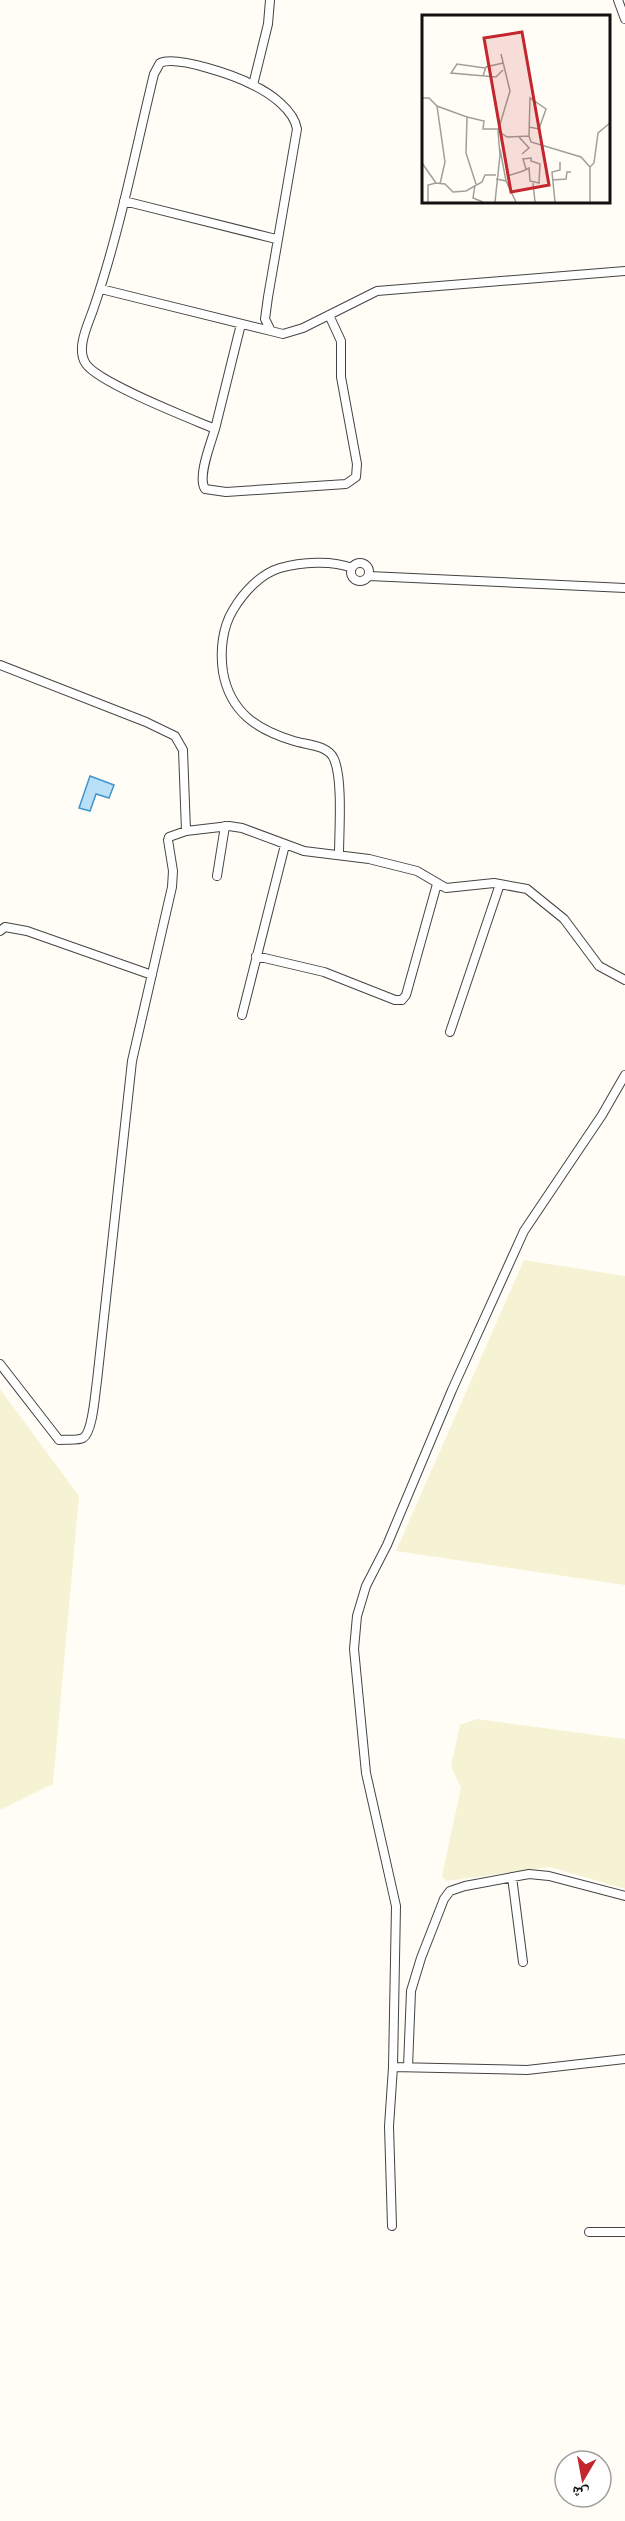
<svg xmlns="http://www.w3.org/2000/svg" width="625" height="2521" font-family="'Roboto Serif','Noto Naskh Arabic',serif">
	<style>
		.farmland { fill: #f6f3d4 }
		.water { fill: #b9e0f7; stroke: #3f96cf; stroke-width: 1.5 }
		.lines { fill: none; stroke-linecap: round; stroke-linejoin: round }
		.street-casing { stroke: #444; stroke-width: 10 }
		.street { stroke: #fff; stroke-width: 8 }
		.inset-road { fill: none; stroke: #a09f9a; stroke-width: 1.5 }
		.view { fill: #c4262e; fill-opacity: 0.15; stroke: #c4262e; stroke-width: 3 }
		.inset-edge { fill: none; stroke: #111; stroke-width: 3 }
	</style>
	<rect width="100%" height="100%" fill="#fffdf5"/>
	<path class="farmland" d="M524,1260L625,1276V1585L396,1551Z
		M0,1389L79,1496L53,1784L0,1810Z
		M477,1719L625,1739V1889L550,1867L446,1881L442,1875L461,1788L451,1766L460,1725Z"/>
	<path class="water" d="M90,776L114,785L109,798L96,794L90,811L79,808Z"/>
	<g class="lines">
		<defs>
			<path id="street" d="M618,0L625,19
				M253,85L268,24L270,0
				M124,201L276,239
				M101,289L271,331
				M329,315L341,341V377L357,464L356,477L346,484L226,492L205,489C197,477 211,443 215,429C189,418 99,383 86,364C75,348 89,323 94,307C120,231 135,152 154,74L160,63C177,55 236,76 253,85C270,93 294,110 297,129L268,297L265,319L271,331L283,334L303,328L377,291L625,271
				M215,429L241,324
				M351 572a9 9 0 1 1 18 0a9 9 0 1 1-18 0Z
				M369,576L625,588
				M0,665L146,722L175,736L183,750L186,831L229,826L242,828L304,851L369,859L417,871L446,888L494,883L527,889L564,919L599,966L625,980
				M339,855C339,832 343,779 334,759C328,745 307,745 294,741C257,730 230,712 223,672C220,652 222,628 233,610C243,593 260,574 280,568C301,562 332,560 352,568
				M217,876L225,826
				M0,931L5,927L27,931L152,975
				M256,956L324,972L395,1000H402L406,995L437,884
				M242,1015L285,845
				M450,1032L500,884
				M0,1364L59,1440C66,1439 77,1441 83,1438C93,1432 95,1393 97,1381L132,1061L172,887L173,871L168,840L169,837L186,831
				M512,1877L523,1962
				M393,2067L527,2070L625,2059
				M408,2067L411,1991L421,1958L444,1899L450,1891L465,1886L529,1874L549,1876L625,1896
				M392,2226L389,2126L393,2067L396,1906L366,1773L354,1649L357,1616L366,1586L387,1545L452,1390L524,1231L602,1115L625,1075
				M589,2232H625"/>
		</defs>
		<use href="#street" class="street-casing"/>
		<use href="#street" class="street"/>
	</g>
	<g transform="translate(422 15)">
		<rect width="188" height="188" fill="#fffdf5"/>
		<path class="inset-road" d="M63,53L35,49L29,58L74,62L81,55M61,61L64,52L81,48M0,83H7L15,91L45,102L44,138L54,169M15,91L23,147L18,169M45,102L62,106L61,114H77M76,116L85,122L107,121L109,127L159,142L168,152M107,121L108,83L124,94L117,114L107,112M97,122L107,133L100,139M78,134L84,166M0,148L14,168L23,169L31,177L44,176L60,167L63,160H74M85,161L101,156L107,153L108,166L117,168L118,149L109,146V143L101,144L104,154M74,164L84,166L94,187M130,165L144,164L145,157H149M111,168L113,187M53,170L51,183L61,187M6,187V170L14,168M73,187L78,140L76,116L88,76L79,39M133,187L130,157L138,155V147M168,187V152L172,148L176,118L188,108"/>
		<path class="view" d="M100,17L127,170L89,177L62,23Z"/>
		<rect width="188" height="188" class="inset-edge"/>
	</g>
	<g transform="translate(583 2479) rotate(190)"><circle r="28" fill="#ffffff" stroke="#a0a0a0" stroke-width="1.5"/>
	<path d="M0-4.5L10 22L0 15L-10 22Z" fill="#c4262e"/>
	<text y="-9" font-size="16" font-weight="bold" text-anchor="middle" fill="#111111">ش</text>
	</g>
</svg>
